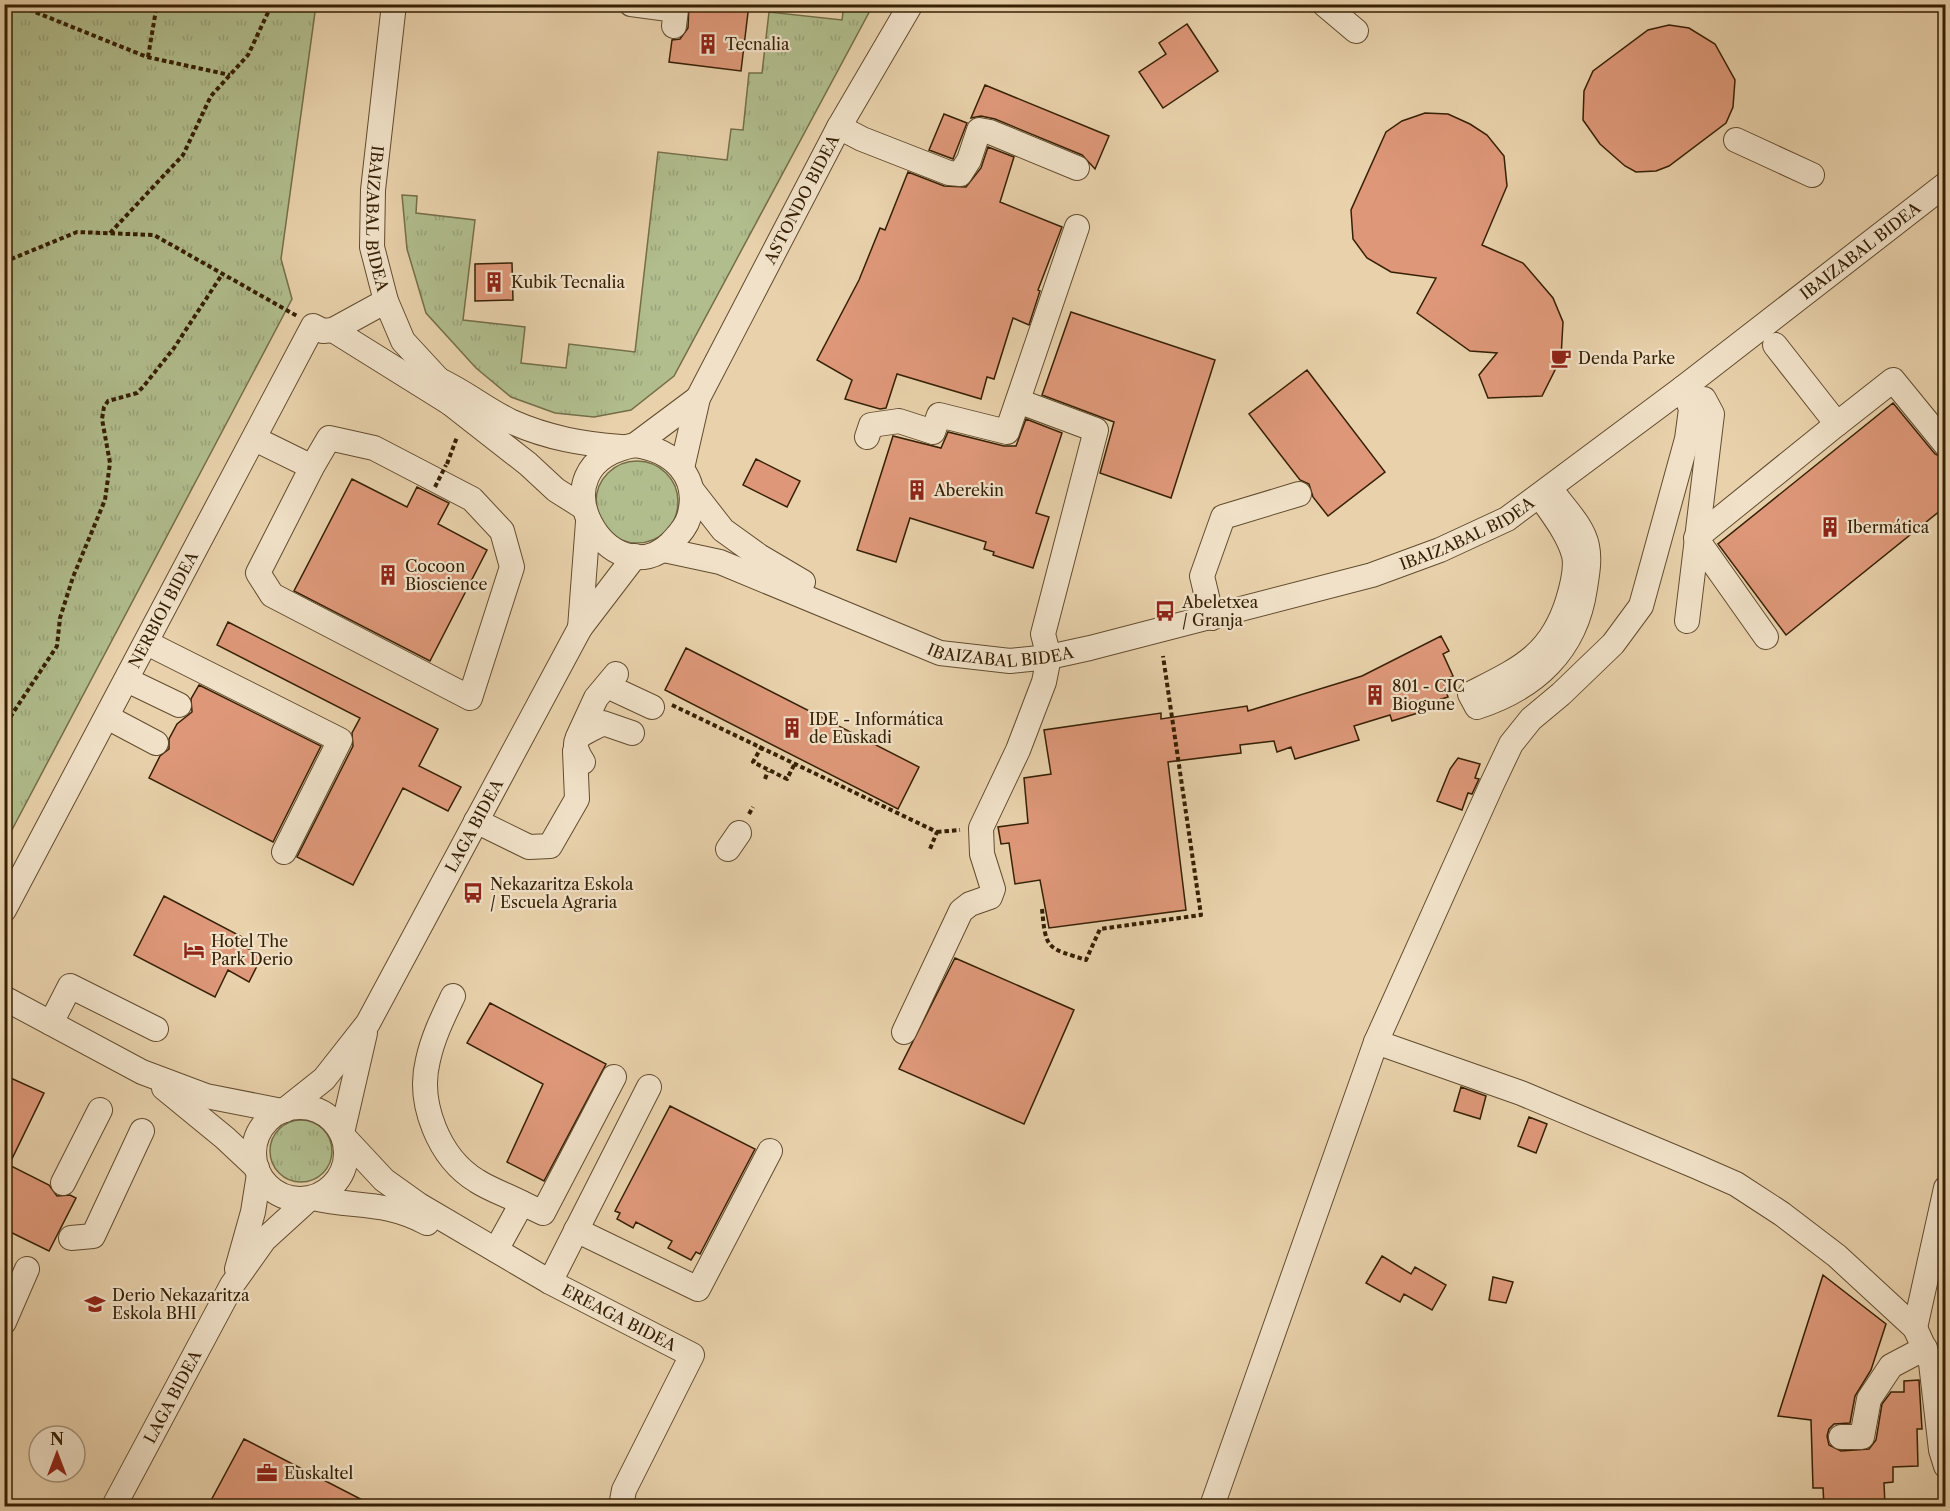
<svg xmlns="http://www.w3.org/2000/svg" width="1950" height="1511" font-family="'Libre Caslon Text',serif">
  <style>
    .grass { fill: url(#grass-tufts); stroke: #746e48; stroke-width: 1.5 }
    .building { fill: #de9879; stroke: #362004; stroke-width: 1.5 }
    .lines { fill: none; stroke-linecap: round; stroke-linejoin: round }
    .minor-casing { stroke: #624c2e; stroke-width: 26 }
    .path { stroke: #362004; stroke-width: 4; stroke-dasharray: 4.5 3; stroke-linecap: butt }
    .minor { stroke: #f0e1c8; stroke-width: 24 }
    .path-bridge { stroke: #362004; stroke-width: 4; stroke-dasharray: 4.5 3; stroke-linecap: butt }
    .labels { text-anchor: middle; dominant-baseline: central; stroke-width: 4.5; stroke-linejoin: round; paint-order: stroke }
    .poi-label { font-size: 16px; fill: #362004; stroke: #f0e1c8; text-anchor: start }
    .street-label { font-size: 16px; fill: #362004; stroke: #f0e1c8 }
  </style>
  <defs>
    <pattern id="grass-tufts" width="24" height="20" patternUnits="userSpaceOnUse" patternTransform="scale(1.5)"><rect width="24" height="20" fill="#b1bd8d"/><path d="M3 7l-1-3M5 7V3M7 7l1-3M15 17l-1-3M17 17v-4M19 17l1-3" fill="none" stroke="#99a278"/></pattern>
  </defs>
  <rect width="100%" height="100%" fill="#e8d1ab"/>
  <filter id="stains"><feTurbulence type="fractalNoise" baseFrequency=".00333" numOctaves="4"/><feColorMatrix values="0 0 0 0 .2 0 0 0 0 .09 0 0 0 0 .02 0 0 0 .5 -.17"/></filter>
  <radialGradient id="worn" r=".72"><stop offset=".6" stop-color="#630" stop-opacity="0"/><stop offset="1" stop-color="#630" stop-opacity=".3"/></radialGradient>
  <path class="grass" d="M5,4L316,5L281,259L292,299L5,843Z
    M844,5H873L674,376L631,410L594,417L555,413L511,397L476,368L426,313L407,249L402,195L417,196L416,213L475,220L463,320L525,327L521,363L566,368L569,344L635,352L658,152L727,160L731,129L743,130L749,73H762L769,12L842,20Z
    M596 502a41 41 0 1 1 82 0a41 41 0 1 1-82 0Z
    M270 1151a31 31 0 1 1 62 0a31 31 0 1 1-62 0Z"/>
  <path class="building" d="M689,4H749L741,71L669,62L672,40L680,39L688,28Z
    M1187,24L1218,71L1163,108L1139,72L1166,54L1159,43Z
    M1669,25L1689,28L1715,44L1735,80L1733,107L1726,123L1669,166L1656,171L1636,172L1625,166L1600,144L1583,120L1584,91L1593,71L1648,30Z
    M985,85L1109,136L1095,169L1082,155L995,119L981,116L971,118Z
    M1425,113L1448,114L1470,124L1487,135L1504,156L1507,186L1482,245L1523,263L1553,298L1563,322L1561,358L1542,396L1488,398L1479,375L1497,353L1470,351L1417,313L1436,278L1391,272L1367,258L1353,239L1351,210L1386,132L1402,121Z
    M944,114L967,123L953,159L929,150Z
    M988,147L1014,157L1000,202L1062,227L1038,290L1040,291L1029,325L1013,318L994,379L987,377L981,399L897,374L886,408L880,409L845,399L852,380L817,360L859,280L880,228L885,230L908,172L944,186L966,187L981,168Z
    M512,263L513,300L475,301V264Z
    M1071,312L1215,360L1171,498L1100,473L1114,422L1042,395Z
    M1307,370L1385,472L1328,516L1313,497L1309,484L1300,480L1249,414Z
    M1893,403L1935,454L1946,459V506L1786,635L1718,544Z
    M1026,419L1062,433L1036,513L1049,517L1033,568L993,555L994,552L984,549L986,542L910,518L896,562L857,550L893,436L941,448L948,432L1004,446H1016Z
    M756,459L800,481L787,507L743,485Z
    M352,479L407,507L417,487L449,503L438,524L487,550L430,661L294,591Z
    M228,622L438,729L419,766L461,787L448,811L403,788L353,885L297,857L353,746L352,733L360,718L217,645Z
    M1441,636L1449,651L1443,654L1453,676L1443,681L1448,697L1432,702L1434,708L1392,721L1390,715L1354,726L1359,740L1295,759L1291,747L1277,752L1274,741L1240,745L1241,753L1168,762L1186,910L1049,928L1040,880L1015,884L1009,843L1001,844L998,827L1028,823L1024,778L1051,774L1044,730L1161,713V719L1247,706L1248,711L1362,676Z
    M686,648L919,767L898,809L665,690Z
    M199,685L321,746L273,842L149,778L160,756L169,749V739L177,724L192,712L191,699Z
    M1458,758L1480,764L1475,778L1479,779L1472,794L1468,793L1462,810L1437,801L1450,769Z
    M164,896L246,939L243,946L262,956L249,982L228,970L215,997L134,955Z
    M955,958L1074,1010L1024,1124L899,1069Z
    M490,1003L606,1064L544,1181L507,1162L543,1084L467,1043Z
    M4,1075L44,1093L9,1165L49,1185L57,1196L70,1195L76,1198L49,1251L4,1229Z
    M1461,1087L1486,1096L1480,1119L1454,1111Z
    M670,1106L755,1149L700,1254L696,1252L691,1260L668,1248L672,1241L636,1222L633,1228L617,1219L620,1213L615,1211Z
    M1529,1117L1547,1124L1536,1153L1518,1146Z
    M1382,1256L1411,1274L1415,1267L1446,1285L1432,1310L1404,1294L1400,1302L1366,1283Z
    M1823,1275L1886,1324L1871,1370L1855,1396L1850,1423L1834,1424L1829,1429L1827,1436L1829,1445L1841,1451L1869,1449L1876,1440L1882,1404L1891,1392H1904V1381L1919,1380L1922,1429H1917L1918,1466L1893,1467V1482L1884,1483L1885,1506H1824L1823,1488H1813L1811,1420L1778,1416Z
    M1493,1277L1513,1282L1506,1303L1489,1300Z
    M244,1439L374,1506H208Z"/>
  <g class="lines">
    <g class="minor-casing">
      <g id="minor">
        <path id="s1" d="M394,4L373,190L372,247L386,301L403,341L439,380L450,403"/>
        <path d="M631,4L676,10L674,26"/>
        <path d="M1324,4L1356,31"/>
        <path d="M839,127L862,139L949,173L960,174L969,160L979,130L990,132L1077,168"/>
        <path d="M1736,140L1812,175"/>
        <path d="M333,330L450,403L528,464L556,490L583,507"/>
        <path d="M1775,345L1837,424L1893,380L1946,445"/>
        <path d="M439,380C465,392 487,410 512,422C548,438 583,444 621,447"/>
        <path d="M867,437L871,425L899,421L933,432L939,415L1007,432L1077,227"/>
        <path d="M255,439L312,467L329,438L374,448L472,499L502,531L512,567L470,698L272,595L258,573L312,467"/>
        <path d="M635,445C673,450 701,477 689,517C686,528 678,535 671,543C612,601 527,465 635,445Z"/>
        <path d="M635,445L698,398"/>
        <path id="s2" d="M682,468L698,398L839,127L911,4"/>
        <path d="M691,489L723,530L759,556L803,582"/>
        <path d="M1540,496C1552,514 1568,533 1574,555C1577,569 1572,587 1568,600C1551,656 1519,669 1470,694L1477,707C1535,688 1576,651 1585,588C1587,575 1590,560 1587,546C1583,525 1562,506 1550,488"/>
        <path id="s3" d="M664,550L720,562L940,653L1010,661L1049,657L1090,648L1372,575L1440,550L1507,519L1683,388L1946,184"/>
        <path d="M1212,618L1202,576L1223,517L1299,494"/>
        <path d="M1687,621L1712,414L1704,399"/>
        <path d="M580,628L588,522"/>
        <path d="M1766,637L1696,538L1837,424"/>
        <path d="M147,643L340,740L284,852"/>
        <path d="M127,680L179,705"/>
        <path d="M607,686L652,707"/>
        <path d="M107,717L156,743"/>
        <path d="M578,737L596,698L616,674"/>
        <path d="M583,762C566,736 582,735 603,723L632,733"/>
        <path d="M476,821L529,847L550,846L577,799L575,751"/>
        <path d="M728,849L739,833"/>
        <path id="s4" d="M4,910L313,326L323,331L333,330L386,301"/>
        <path d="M453,996C443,1017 433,1037 428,1060C417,1103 439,1158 477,1181C491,1190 507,1195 522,1203L496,1250"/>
        <path d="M4,998L142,1072L206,1096L282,1111"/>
        <path d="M51,1023L70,986L156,1029"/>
        <path d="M904,1032L961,911L970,904L990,897L993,889L982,854L981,828L1018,750L1044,682L1049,657L1043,634L1096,430L1018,401"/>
        <path d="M1376,1042L1521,1093L1695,1166L1736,1184L1782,1214L1837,1256L1915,1328L1931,1363L1941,1450L1946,1466"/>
        <path d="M164,1088L225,1138L257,1168"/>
        <circle cx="300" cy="1153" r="46"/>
        <path id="s5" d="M285,1110L324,1079L368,1023L580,628L635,556"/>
        <path d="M342,1133L365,1033"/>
        <path id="s6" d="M343,1136L384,1180L419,1205L550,1282L692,1355L624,1490L621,1506"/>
        <path d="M63,1183L100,1110"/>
        <path d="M313,1198C356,1208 383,1200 427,1223"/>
        <path d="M522,1203L543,1213L614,1077"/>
        <path d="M576,1230L698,1289L770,1151"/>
        <path d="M71,1238L93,1236L142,1131"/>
        <path d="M237,1269L253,1212L259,1174"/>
        <path d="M550,1282L649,1087"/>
        <path d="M4,1322L27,1269"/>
        <path d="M1915,1328L1946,1188"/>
        <path d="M1841,1437H1862L1869,1399L1891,1366L1925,1348"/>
        <path id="s7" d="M114,1506L232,1285L264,1240L309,1199"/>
        <path d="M1212,1506L1376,1042L1492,784L1511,744L1531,719L1561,694L1613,644L1641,606L1687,439L1691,409L1683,388"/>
      </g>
    </g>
    <path class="path" d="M15,4L147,57L230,75
      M148,57L157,4
      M110,233L183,155L211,96L248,55L272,4
      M4,262L77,232L154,235L297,316
      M447,464L457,437
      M672,705L937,832L930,849
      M4,721L9,719L57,646L60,618L73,577L105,500L110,463L102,419L104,407L108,401L137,393L143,387L174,348L223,273
      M762,746L753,762L787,779L794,765
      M765,779L768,771
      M749,814L753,807
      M937,832L960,830
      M1042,909C1046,951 1047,947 1086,960L1100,929L1201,915L1163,656"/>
    <use href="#minor" class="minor"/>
    <path class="path-bridge" d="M435,487L446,465"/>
  </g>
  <defs>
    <g id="building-bare" transform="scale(1.62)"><path d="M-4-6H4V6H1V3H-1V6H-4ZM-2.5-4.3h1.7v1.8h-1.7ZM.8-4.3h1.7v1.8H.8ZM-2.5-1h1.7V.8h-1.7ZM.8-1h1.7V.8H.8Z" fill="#8f2418" stroke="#f0e1c8" stroke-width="2.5" paint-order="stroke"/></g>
    <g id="cafe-bare" transform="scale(1.62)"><path d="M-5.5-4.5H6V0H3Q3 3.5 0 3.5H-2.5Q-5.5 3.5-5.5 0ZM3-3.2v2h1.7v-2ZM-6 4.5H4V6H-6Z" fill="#8f2418" stroke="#f0e1c8" stroke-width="2.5" paint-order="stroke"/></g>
    <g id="bus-bare" transform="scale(1.62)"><path d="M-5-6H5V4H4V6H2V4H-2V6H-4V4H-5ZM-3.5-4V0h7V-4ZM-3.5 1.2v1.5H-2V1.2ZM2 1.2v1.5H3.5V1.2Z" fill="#8f2418" stroke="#f0e1c8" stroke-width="2.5" paint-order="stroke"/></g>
    <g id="hotel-bare" transform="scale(1.62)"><path d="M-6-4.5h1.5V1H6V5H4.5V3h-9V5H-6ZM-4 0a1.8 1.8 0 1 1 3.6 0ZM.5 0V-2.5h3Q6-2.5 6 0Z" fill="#8f2418" stroke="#f0e1c8" stroke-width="2.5" paint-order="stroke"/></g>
    <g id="school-bare" transform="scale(1.62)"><path d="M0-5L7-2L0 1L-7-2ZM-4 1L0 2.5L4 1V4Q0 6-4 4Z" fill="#8f2418" stroke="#f0e1c8" stroke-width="2.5" paint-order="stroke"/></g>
    <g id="office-bare" transform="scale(1.62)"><path d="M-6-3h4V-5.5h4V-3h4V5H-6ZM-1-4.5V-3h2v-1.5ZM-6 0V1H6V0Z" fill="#8f2418" stroke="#f0e1c8" stroke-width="2.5" paint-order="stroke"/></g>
  </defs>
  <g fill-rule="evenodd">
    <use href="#building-bare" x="708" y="44"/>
    <use href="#building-bare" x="494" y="282"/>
    <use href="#cafe-bare" x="1561" y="358"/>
    <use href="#building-bare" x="917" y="490"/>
    <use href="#building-bare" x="1830" y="527"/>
    <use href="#building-bare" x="388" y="575"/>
    <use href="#bus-bare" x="1165" y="611"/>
    <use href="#building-bare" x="1375" y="695"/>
    <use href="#building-bare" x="792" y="728"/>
    <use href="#bus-bare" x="473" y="893"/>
    <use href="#hotel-bare" x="194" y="950"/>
    <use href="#school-bare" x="95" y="1304"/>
    <use href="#office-bare" x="267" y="1473"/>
  </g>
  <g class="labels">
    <g class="poi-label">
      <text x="725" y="44">Tecnalia</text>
      <text x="511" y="282">Kubik Tecnalia</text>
      <text x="1578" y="358">Denda Parke</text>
      <text x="934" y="490">Aberekin</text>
      <text x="1847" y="527">Ibermática</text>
      <text x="405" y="566">Cocoon<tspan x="405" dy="18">Bioscience</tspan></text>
      <text x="1182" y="602">Abeletxea<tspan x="1182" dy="18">/ Granja</tspan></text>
      <text x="1392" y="686">801 - CIC<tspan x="1392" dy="18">Biogune</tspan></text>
      <text x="809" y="719">IDE - Informática<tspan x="809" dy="18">de Euskadi</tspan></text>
      <text x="490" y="884">Nekazaritza Eskola<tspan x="490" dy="18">/ Escuela Agraria</tspan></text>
      <text x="211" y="941">Hotel The<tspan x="211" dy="18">Park Derio</tspan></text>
      <text x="112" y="1295">Derio Nekazaritza<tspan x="112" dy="18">Eskola BHI</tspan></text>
      <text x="284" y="1473">Euskaltel</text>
    </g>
    <g class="street-label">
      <text stroke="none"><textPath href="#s2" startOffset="296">ASTONDO BIDEA</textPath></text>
      <text stroke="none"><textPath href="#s1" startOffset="216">IBAIZABAL BIDEA</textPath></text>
      <text stroke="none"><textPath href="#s3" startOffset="1328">IBAIZABAL BIDEA</textPath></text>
      <text stroke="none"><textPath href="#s3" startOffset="842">IBAIZABAL BIDEA</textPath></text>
      <text stroke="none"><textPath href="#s4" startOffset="340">NERBIOI BIDEA</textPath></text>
      <text stroke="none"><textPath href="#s3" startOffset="356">IBAIZABAL BIDEA</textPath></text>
      <text stroke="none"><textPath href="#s5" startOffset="345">LAGA BIDEA</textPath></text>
      <text stroke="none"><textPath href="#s6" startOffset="333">EREAGA BIDEA</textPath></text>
      <text stroke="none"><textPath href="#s7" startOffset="124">LAGA BIDEA</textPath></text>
    </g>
  </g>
  <rect width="1950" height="1511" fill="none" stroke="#e8d1ab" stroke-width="24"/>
  <rect x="6" y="6" width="1938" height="1499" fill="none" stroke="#362004" stroke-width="3"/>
  <rect x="12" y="12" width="1926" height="1487" fill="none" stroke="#362004" stroke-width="1.5"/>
  <g transform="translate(57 1454)"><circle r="28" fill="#f0e1c8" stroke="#a6947a" stroke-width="1.5"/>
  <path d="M0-4.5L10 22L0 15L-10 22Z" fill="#8f2418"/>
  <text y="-9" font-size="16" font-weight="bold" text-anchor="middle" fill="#362004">N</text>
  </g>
  <rect width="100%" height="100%" filter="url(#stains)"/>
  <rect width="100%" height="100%" fill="url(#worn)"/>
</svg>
